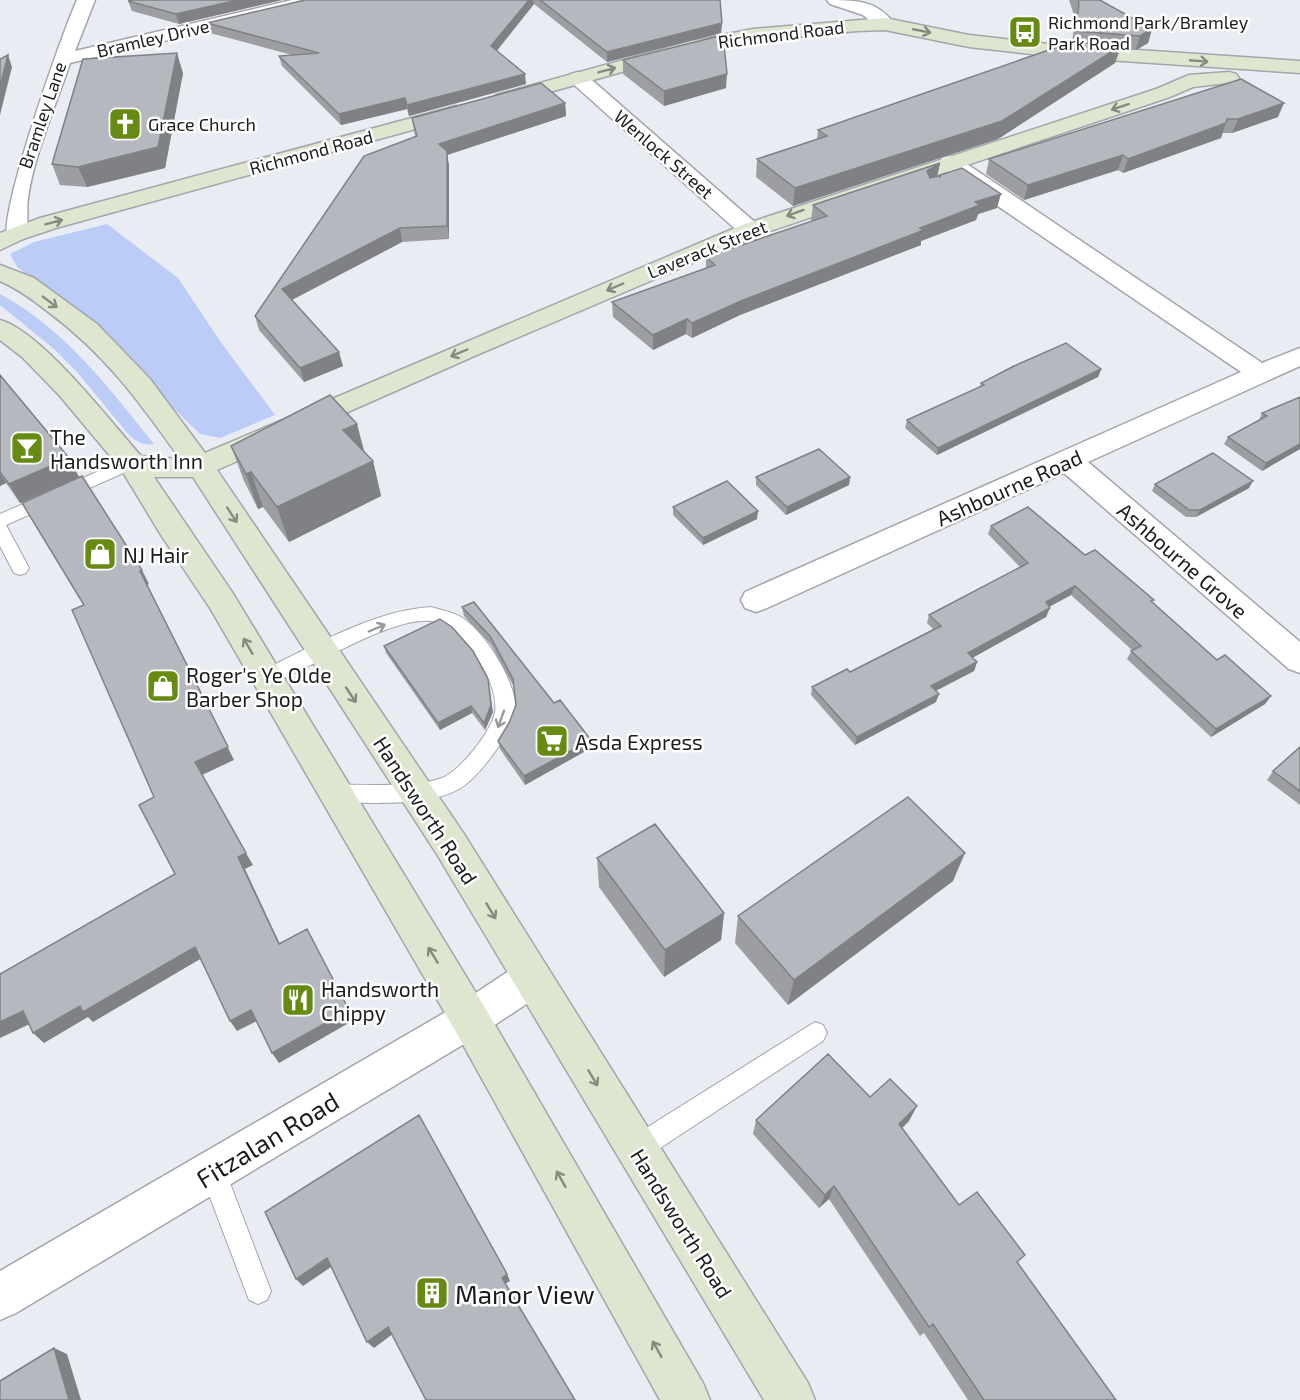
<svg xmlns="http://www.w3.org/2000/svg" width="1300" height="1400" font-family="'Exo 2',sans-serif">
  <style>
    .green { fill: #bbccf6 }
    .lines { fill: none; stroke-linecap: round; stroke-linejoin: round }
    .service-casing { stroke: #a3a5ab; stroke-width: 2 }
    .minor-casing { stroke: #a3a5ab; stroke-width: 3 }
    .secondary-casing { stroke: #a3a5ab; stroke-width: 3 }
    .service { fill: #fff; fill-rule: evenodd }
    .minor { fill: #fff; fill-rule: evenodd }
    .secondary { fill: #dee6d0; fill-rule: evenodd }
    .wall { fill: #9c9ea3 }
    .shaded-wall { fill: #7f8185 }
    .building { fill: #b5b8be; stroke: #7f8185; stroke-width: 1.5 }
    .oneway { stroke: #868b80 }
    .oneway2 { stroke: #98999a }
    .labels { text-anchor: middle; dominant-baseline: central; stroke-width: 5; stroke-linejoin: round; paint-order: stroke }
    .far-poi-label { font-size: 18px; fill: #1b1c1e; stroke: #fff; text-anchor: start }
    .far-street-label { font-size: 18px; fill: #1b1c1e; stroke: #fff }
    .poi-label { font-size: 21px; fill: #1b1c1e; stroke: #fff; text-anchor: start }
    .street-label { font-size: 21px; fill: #1b1c1e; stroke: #fff }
    .near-street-label { font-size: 26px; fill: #1b1c1e; stroke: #fff }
    .near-poi-label { font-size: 26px; fill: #1b1c1e; stroke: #fff; text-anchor: start }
  </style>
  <rect width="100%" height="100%" fill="#e9ecf3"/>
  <path class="green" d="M107,224L178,278L220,341L275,415L220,438L200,434L169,404L106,333L17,267L10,254L34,242Z
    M0,294C65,329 109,388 154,444C143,446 137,442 129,435L76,371L54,349L0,305Z"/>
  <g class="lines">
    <g class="service-casing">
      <path id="service" d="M131,457L137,459L139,463L137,467L6,525L29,568L26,573L20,575L14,573L0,546V514Z
        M431,607C441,610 452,612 461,617C484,630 520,687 515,713C512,729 500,745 491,757C482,769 471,782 459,789C427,807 372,802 337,803L330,800L327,794L330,788L337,785C366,784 415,788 442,778C460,771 492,731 495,712C500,682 462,625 431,621C390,616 308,671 266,685L259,682L256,677L259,672C310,648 374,610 431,607Z
        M815,1022L823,1025L827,1033L823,1041L645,1158L636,1162L627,1158L623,1149L627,1140Z
        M213,1158L222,1162L271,1291L267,1300L258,1304L249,1300L200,1171L204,1162Z"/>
    </g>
    <g class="minor-casing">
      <path id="minor" d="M77,0H95L75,51L292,0H325L322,4L70,63C56,105 34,155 28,198C26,210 30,229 23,239L15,241L7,239C0,209 61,36 77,0Z
        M827,0C854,0 878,0 894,24L892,28H878L863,15L830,4Z
        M578,72L585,74L758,225L762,230L758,235L750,237L742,235L571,82L568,78L571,74Z
        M950,156L958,158L1262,363L1300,348V366L1088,462L1300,642V673L1289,669L1064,473L767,608L756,612L745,608L741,600L745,592L1241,372L942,168L939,163L942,158Z
        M532,960L546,965L551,978L546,991L484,1032L16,1313L0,1320V1271L456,1006L518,965Z"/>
    </g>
    <g class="secondary-casing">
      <path id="secondary" d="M885,18L969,35L1048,44L1300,61V73L1048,56L969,47L885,30L857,31L753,41L694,52L503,105L496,103L493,99L496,95L692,41L753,29Z
        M1229,72L1236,74L1239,78L1236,82L1193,87L1170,97L758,235L479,354L217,470L464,834L808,1383L815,1400H764L438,856L193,477H154L232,592L484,1006L703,1383L710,1400H660L456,1032L210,608L161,535L121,469L59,395L22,357L0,340V320C41,331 111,422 141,456L180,459C139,401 105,354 47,311C32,299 18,289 0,281V265L34,278L97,324L150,379L205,453L742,225L1156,89L1189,75Z
        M456,106L463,108L466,112L463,116L56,228L23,239L0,250V233L40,218Z"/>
    </g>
    <use href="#service" class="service"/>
    <use href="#minor" class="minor"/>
    <use href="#secondary" class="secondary"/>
  </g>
  <path class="wall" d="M133,0H282L179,24L132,11L128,1Z
    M305,0H720L722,23L721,33L607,62L534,4L497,51L526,84L409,116L407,109L341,125L282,66L279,56L292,55L210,33L207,23Z
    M1069,0H1078L1152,29L1148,43L1136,50L1120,49L1115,63L998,139L793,206L756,177L757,159L817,140L818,130L1072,42L1075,18Z
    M623,60L726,88L664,106L623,74Z
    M183,73L165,168L87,187L60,185L52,164Z
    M1241,79L1278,117L1232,133H1222L1221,138L1123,173L1118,170L1024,200L986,174L989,159Z
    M565,103L566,116L447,155L449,165V239L402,242L292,300L343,366L304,382L259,330L255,316L415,136L412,118Z
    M940,163L937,176L939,177L940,175L997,208L978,214L976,220L921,241V245L740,315L692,338L686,334L653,350L613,317L612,302L706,268V257L813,221L811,220L813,205Z
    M1101,369L1098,377L937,455L905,428L907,420L980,387L981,383Z
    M0,375L79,477L20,503L6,483L0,486Z
    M1300,397V449L1262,471L1224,444L1228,437L1259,420L1262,413Z
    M231,446L364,452L373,461L381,496L289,542L263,507L258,509L244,481Z
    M756,477H850L849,485L786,515L756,485Z
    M1155,484L1249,488L1196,517H1186L1152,491Z
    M673,507L757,519L703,545L673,515Z
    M991,526L1085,555L1152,603L1217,660L1271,696L1265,704L1211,737L1127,659L1132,650L1071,595L1049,607L1046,617L972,658L977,662L974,671L936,691V702L855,745L811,695L812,687L850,672L933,629L927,623L929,615L1020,567L988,534Z
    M462,607L554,703L591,740V748L525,785L500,749L498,741L509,723L516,705L514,687L491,645L464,616Z
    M384,646L493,712L485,730L472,713L440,730L386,653Z
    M1300,747V805L1267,780L1273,771Z
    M597,858L724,913L721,940L664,977L599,887Z
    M953,881L788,1005L735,943L738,916Z
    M870,1097L909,1121L902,1128L959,1205L1017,1262L1116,1400H968L924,1333L920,1336L829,1199L819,1208L753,1134L756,1120Z"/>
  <path class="shaded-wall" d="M238,0H282L179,24L176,14Z
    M529,0H533L534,4L492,56L491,46Z
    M722,23L721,33L607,62V52Z
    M1152,29L1148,43L1136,50L1140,36Z
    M1121,46L1115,63L998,139L793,206L795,188Z
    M177,53L183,73L165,168L87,187L78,167Z
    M8,55L12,67L0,115V86Z
    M525,74L526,84L409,116L407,105Z
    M727,74L726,88L664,106V91Z
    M405,98L407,109L341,125L339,114Z
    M565,103L566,116L447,155L449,165V239L439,144Z
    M1284,103L1278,117L1232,133L1238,119Z
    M1226,123L1221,138L1123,173L1128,159Z
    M1123,155L1118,170L1024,200L1028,185Z
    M940,163L937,177L924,186L927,171Z
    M1001,194L997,208L978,214L976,220L921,241V245L740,315L692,338V323L741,301L920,228L975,202Z
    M400,228L402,242L286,303L282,289Z
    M687,319L686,334L653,350V335Z
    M339,352L343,366L304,382L300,368Z
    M1101,369L1098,377L937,455L938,448Z
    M357,424L366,458L343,430Z
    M1300,444V449L1262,471L1266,463Z
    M69,458L79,477L20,503L9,484Z
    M373,461L381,496L289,542L277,507Z
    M251,472L263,507L258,509L246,474Z
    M0,474L6,483L0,486Z
    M850,477L849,485L786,515L787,507Z
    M1253,481L1249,488L1196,517L1200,510Z
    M758,511L757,519L703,545V538Z
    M142,570L149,584L147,585L234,760L202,775L195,762L140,571Z
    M1075,586L1071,595L1043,610L1046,602Z
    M1050,608L1046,617L965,662L968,653Z
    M977,662L974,671L929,694L931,686Z
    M489,686L493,712L485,730L484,723Z
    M939,694L936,702L855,745L857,737Z
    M1271,696L1265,704L1211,737L1216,729Z
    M471,706L472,713L440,730L438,723Z
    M591,740V748L525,785L524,776Z
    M246,853L253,865L245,869L285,955L279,944L238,857Z
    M965,853L953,881L788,1005L794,980Z
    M724,913L721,940L664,977L665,950Z
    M195,947L202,958L93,1022L88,1017L44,1043L33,1033L80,1006Z
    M251,1010L259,1020L237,1031L230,1021Z
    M349,1010L354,1020L279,1063L272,1053Z
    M23,1011L34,1022L0,1038V1022Z
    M917,1106L909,1121L892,1138L899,1124Z
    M834,1186L829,1199L819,1208L825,1195Z
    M327,1258L334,1265L303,1286L296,1279Z
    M507,1274L510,1281L505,1284L502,1278Z
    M388,1327L394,1333L374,1348L367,1342Z
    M54,1348L67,1354L81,1400H69Z"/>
  <path class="building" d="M133,0H238L176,14L128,1Z
    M305,0H529L491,46L525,74L407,105L405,98L339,114L279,56L319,53L207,23Z
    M540,0H720L722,23L607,52Z
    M1078,0H1100L1152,29L1140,36L1075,31L1079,4Z
    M723,35L727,74L664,91L623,60Z
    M1072,42L1121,46L1002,121L795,188L757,159L827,136L818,130Z
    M177,53L158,147L78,167L52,164L83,59Z
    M8,55L0,86V59Z
    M1241,79L1284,103L1238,119H1227L1226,123L1128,159L1123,155L1028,185L989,159Z
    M541,83L565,103L439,144L447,151V226L400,228L282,289L339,352L300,368L255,316L364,156L417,136L412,118Z
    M940,163L927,171L930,178L938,176L940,177V175L962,168L1001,194L975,202L980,205L920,228L924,230L741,301L692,323L687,319L653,335L612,302L715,265L706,257L827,216L813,205Z
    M1066,343L1101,369L938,448L907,420L984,385L981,383L1014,366Z
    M0,375L69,458L9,484L0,472Z
    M330,395L357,424L343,430L373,461L277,507L251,472L246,474L231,446Z
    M1300,397V444L1266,463L1228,437L1267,416L1262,413Z
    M819,449L850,477L787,507L756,477Z
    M1213,453L1253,481L1200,510H1189L1155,484Z
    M82,476L142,570L140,571L228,747L195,762L246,853L238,857L279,944L307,929L349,1010L272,1053L251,1010L230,1021L195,947L83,1012L80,1006L33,1033L23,1011L0,1022V974L175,874L139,805L154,797L72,610L84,605L22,503Z
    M727,481L758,511L703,538L673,507Z
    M1028,507L1085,555L1095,550L1154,600L1151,601L1217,660L1225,655L1271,696L1216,729L1131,651L1141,646L1075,586L1046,602L1050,608L968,653L977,662L931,686L939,694L857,737L812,687L847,669L850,672L941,626L929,615L1028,563L991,526Z
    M474,602L554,703L560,700L591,740L524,776L498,741L509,723L516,705L513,679L490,636L462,607Z
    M440,619L452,627L473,651L488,679L491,705L484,723L471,706L438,723L384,646Z
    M1300,747V791L1273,771Z
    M908,797L965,853L794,980L738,916Z
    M655,824L724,913L665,950L597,858Z
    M828,1054L870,1097L890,1079L917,1106L899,1124L959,1205L977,1192L1025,1255L1017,1262L1116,1400H984L933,1324L929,1327L834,1186L825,1195L756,1120Z
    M419,1115L507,1274L502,1278L575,1400H426L388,1327L367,1342L327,1258L296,1279L265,1212Z
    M54,1348L69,1400H0V1381Z"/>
  <defs><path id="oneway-shaft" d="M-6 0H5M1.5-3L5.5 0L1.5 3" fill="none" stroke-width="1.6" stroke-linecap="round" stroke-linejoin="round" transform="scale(1.5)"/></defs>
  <g class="oneway">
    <use href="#oneway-shaft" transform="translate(922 31) rotate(11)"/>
    <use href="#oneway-shaft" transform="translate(1199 61) rotate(5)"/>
    <use href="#oneway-shaft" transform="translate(607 70) rotate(-15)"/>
    <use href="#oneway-shaft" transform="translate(1120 107) rotate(162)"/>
    <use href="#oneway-shaft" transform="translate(795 213) rotate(160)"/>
    <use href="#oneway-shaft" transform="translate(54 222) rotate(-15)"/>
    <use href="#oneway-shaft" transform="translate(615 287) rotate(157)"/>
    <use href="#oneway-shaft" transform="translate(50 302) rotate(37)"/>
    <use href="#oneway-shaft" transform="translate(459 353) rotate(157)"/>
    <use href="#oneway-shaft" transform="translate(232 515) rotate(57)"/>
    <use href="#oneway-shaft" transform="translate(248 646) rotate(-120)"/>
    <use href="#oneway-shaft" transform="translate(351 695) rotate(56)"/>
    <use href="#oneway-shaft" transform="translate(491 911) rotate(59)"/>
    <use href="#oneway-shaft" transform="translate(433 955) rotate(-121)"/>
    <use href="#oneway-shaft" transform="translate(593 1078) rotate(59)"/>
    <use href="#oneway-shaft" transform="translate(561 1179) rotate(-119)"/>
    <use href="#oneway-shaft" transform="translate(657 1349) rotate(-119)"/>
  </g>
  <g class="oneway2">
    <use href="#oneway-shaft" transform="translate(377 628) rotate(-23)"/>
    <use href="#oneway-shaft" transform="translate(501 719) rotate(110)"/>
  </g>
  <defs>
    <g id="bus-square" transform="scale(1.725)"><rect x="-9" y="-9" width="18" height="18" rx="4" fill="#678b12" stroke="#fff"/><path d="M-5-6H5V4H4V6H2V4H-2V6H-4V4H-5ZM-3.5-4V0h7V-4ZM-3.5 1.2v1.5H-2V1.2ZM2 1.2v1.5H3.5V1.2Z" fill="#fff"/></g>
    <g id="church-square" transform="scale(1.725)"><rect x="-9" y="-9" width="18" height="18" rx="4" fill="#678b12" stroke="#fff"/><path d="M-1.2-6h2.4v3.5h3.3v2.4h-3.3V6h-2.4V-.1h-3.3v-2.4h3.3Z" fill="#fff"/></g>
    <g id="bar-square" transform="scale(1.725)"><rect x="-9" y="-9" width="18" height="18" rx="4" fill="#678b12" stroke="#fff"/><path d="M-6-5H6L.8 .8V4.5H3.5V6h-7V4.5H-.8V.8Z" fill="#fff"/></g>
    <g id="shop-square" transform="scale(1.725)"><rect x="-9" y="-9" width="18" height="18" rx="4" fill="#678b12" stroke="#fff"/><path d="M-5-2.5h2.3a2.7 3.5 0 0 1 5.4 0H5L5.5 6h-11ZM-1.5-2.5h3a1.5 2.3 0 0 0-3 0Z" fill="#fff"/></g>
    <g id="supermarket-square" transform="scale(1.725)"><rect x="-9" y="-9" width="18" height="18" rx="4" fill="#678b12" stroke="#fff"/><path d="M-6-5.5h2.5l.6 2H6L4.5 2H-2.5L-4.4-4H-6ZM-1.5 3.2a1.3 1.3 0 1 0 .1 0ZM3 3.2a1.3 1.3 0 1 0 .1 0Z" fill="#fff"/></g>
    <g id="restaurant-square" transform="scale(1.725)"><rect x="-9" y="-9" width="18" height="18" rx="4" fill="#678b12" stroke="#fff"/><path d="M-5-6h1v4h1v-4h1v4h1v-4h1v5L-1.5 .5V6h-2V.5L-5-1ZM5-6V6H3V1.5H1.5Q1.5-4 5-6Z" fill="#fff"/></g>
    <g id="building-square" transform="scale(1.725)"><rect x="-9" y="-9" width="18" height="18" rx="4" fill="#678b12" stroke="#fff"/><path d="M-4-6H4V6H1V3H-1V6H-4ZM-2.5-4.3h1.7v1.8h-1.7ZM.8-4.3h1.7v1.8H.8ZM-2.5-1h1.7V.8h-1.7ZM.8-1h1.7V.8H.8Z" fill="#fff"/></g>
  </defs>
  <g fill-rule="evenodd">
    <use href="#bus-square" x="1025" y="32"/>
    <use href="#church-square" x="125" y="124"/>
    <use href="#bar-square" x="27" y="448"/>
    <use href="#shop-square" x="100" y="554"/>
    <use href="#shop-square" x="163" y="686"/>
    <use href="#supermarket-square" x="552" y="741"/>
    <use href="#restaurant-square" x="298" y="1000"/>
    <use href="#building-square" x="432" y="1293"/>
  </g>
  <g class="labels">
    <g class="far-poi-label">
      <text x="1048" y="22">Richmond Park/Bramley<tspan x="1048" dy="21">Park Road</tspan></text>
      <text x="148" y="124">Grace Church</text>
    </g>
    <g class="far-street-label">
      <text transform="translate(781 34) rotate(-7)">Richmond Road</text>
      <text transform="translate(153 38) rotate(-13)">Bramley Drive</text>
      <text transform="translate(42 115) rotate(-71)">Bramley Lane</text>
      <text transform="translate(311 152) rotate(-15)">Richmond Road</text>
      <text transform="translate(664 154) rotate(41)">Wenlock Street</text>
      <text transform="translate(707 249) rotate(-22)">Laverack Street</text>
    </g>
    <g class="poi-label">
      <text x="50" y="436">The<tspan x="50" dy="24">Handsworth Inn</tspan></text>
      <text x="123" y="554">NJ Hair</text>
      <text x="186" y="674">Roger's Ye Olde<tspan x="186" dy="24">Barber Shop</tspan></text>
      <text x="575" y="741">Asda Express</text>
      <text x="321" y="988">Handsworth<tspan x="321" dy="24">Chippy</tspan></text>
    </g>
    <g class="street-label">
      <text transform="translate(1009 487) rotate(-24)">Ashbourne Road</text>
      <text transform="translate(1183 560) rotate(41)">Ashbourne Grove</text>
      <text transform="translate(426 810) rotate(57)">Handsworth Road</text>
      <text transform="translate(682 1223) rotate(58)">Handsworth Road</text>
    </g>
    <g class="near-street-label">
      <text transform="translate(267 1139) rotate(-31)">Fitzalan Road</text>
    </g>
    <g class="near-poi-label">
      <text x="455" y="1293">Manor View</text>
    </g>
  </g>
</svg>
